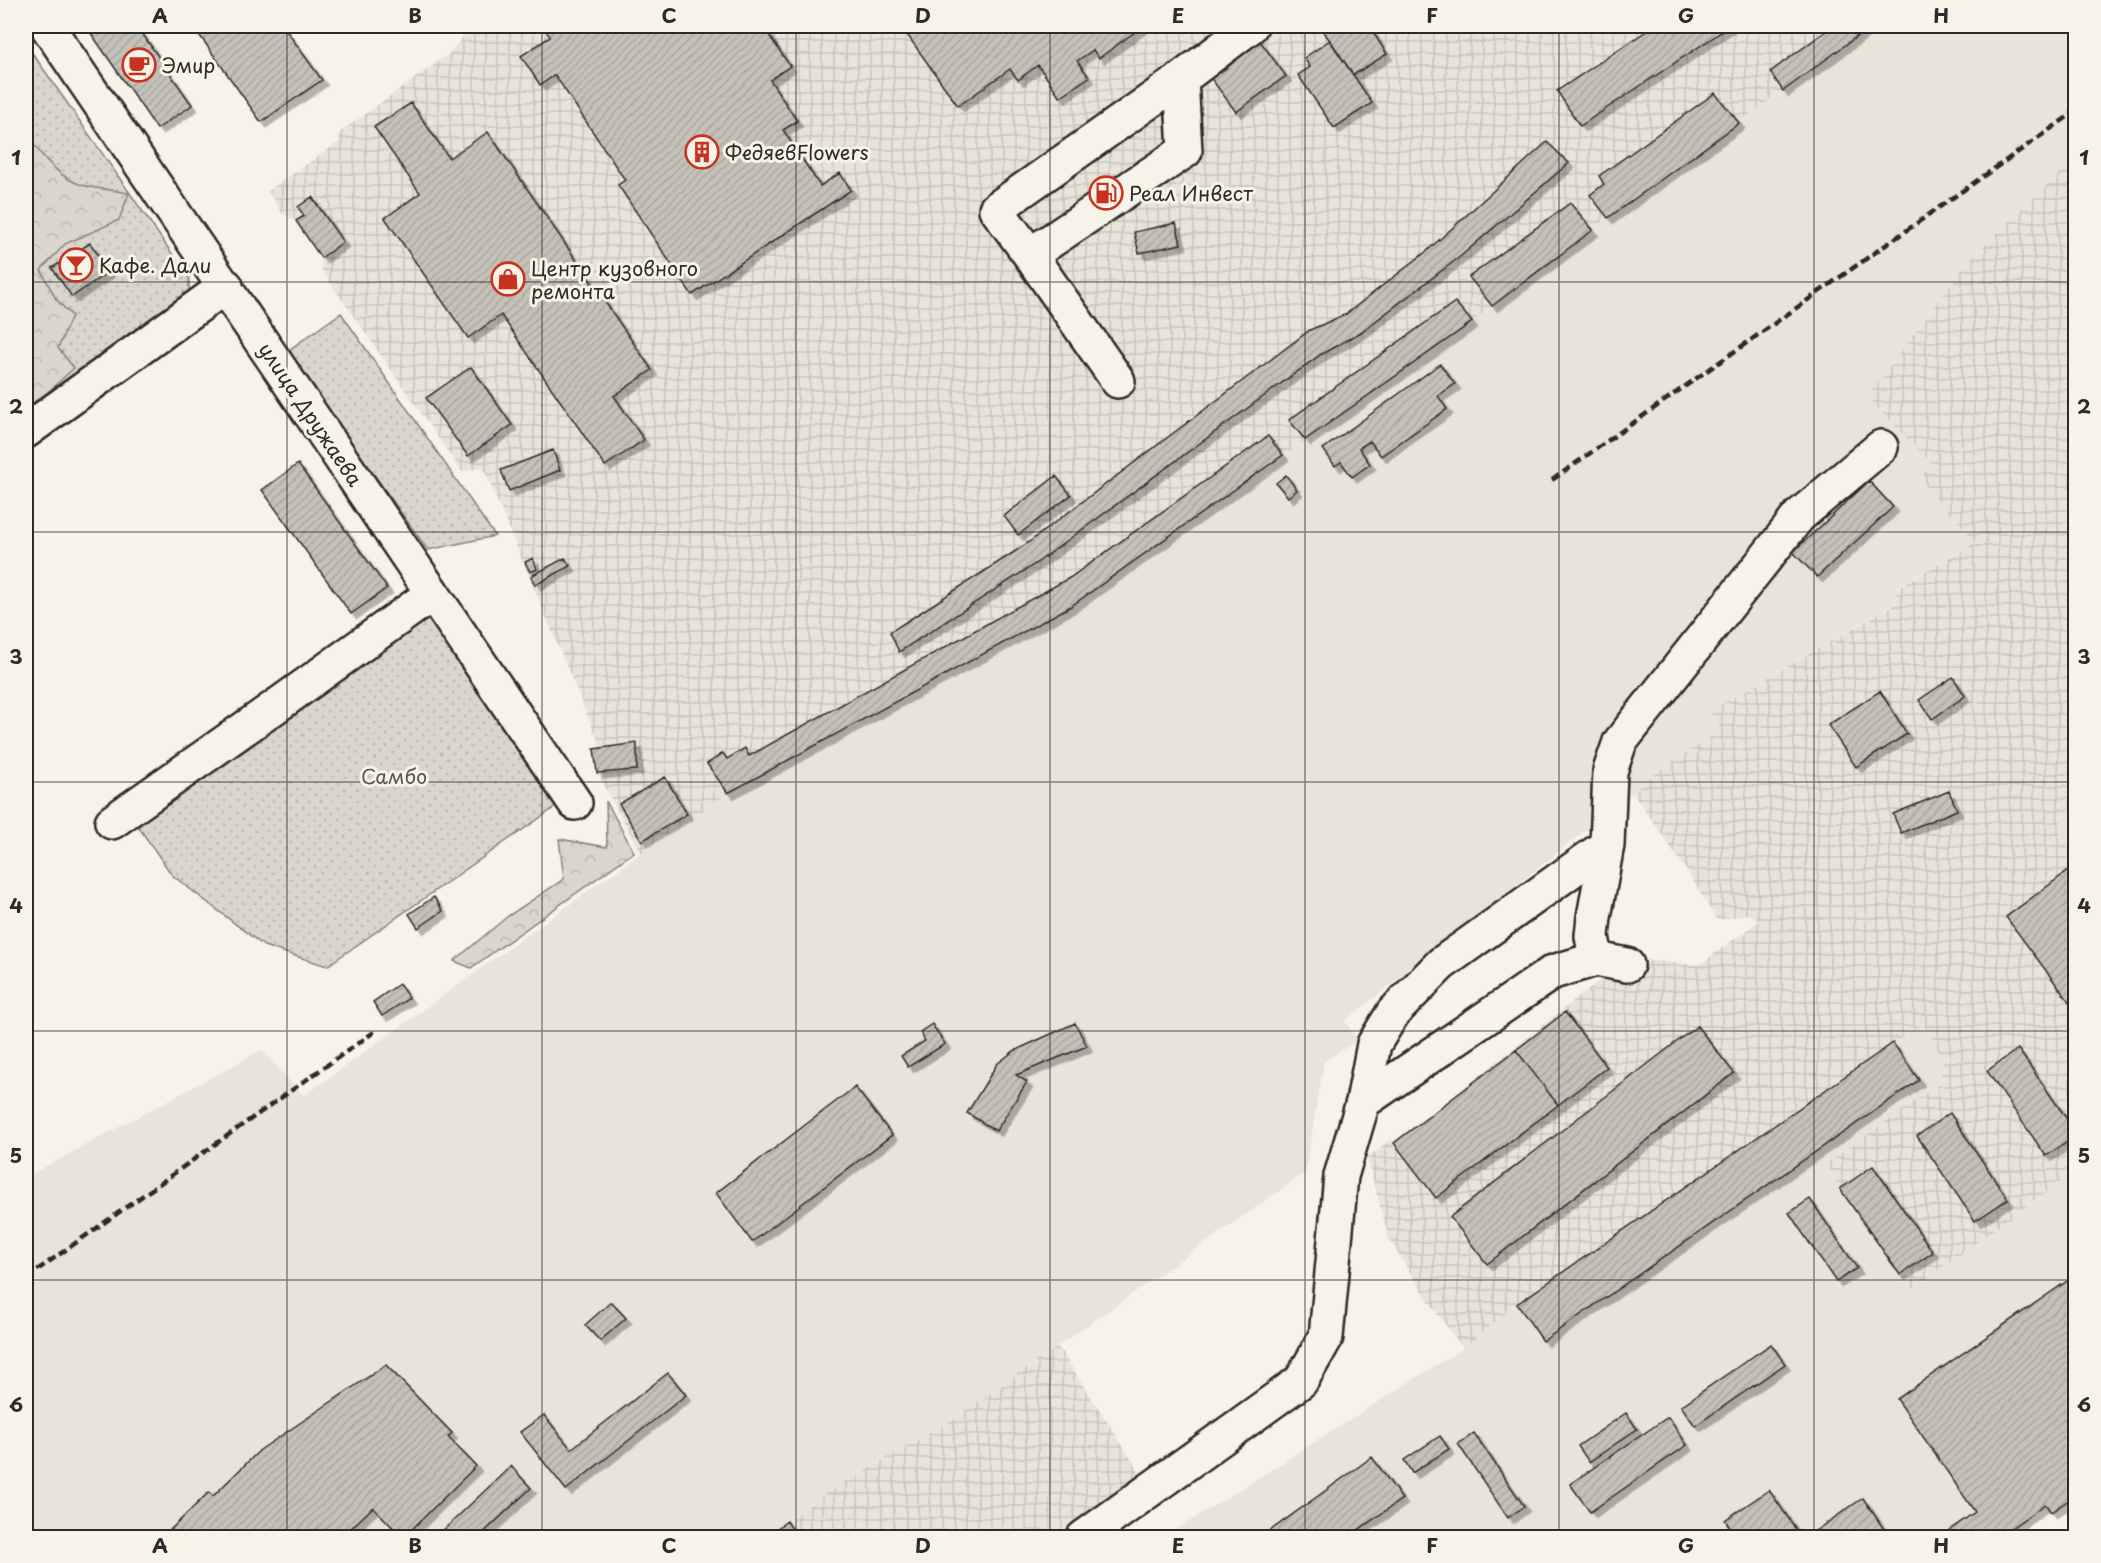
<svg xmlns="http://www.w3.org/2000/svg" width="2101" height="1563" font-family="'Playpen Sans',sans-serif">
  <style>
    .built { fill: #e8e4da }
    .industrial { fill: url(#industrial-grid) }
    .green { fill: url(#green-dots); stroke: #82807c; stroke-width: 1.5 }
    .forest { fill: url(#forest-crowns); stroke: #82807c; stroke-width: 1.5 }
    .building { fill: url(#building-hatch); stroke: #2b2b2b; stroke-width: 1.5; filter: url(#shadow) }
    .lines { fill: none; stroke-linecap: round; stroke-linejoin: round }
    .minor-casing { stroke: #2b2b2b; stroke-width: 38 }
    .minor { stroke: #f7f3e8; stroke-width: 33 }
    .rail { stroke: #2b2b2b; stroke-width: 4.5; stroke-dasharray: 9 4.5; stroke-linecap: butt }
    .grid { fill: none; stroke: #2b2b2b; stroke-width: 1.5; stroke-opacity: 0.55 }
    .labels { text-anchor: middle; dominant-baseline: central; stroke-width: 6; stroke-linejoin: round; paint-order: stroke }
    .poi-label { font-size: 20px; fill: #2b2b2b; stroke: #f7f3e8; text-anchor: start }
    .street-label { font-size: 20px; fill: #2b2b2b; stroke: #f7f3e8 }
    .park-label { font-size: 20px; fill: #575653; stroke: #f7f3e8 }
    .neatline { fill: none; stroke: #2b2b2b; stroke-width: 2 }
    .grid-label { font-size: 20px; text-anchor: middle; font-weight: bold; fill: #2b2b2b }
  </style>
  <defs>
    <pattern id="industrial-grid" width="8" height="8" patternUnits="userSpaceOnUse" patternTransform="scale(1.5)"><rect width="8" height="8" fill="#e8e4da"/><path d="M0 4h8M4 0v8" fill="none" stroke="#c7c4bb"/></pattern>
    <pattern id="green-dots" width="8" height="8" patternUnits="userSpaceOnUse" patternTransform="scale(1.5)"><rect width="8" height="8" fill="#dad6cc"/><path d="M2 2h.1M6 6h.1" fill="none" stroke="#bbb8af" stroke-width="1.8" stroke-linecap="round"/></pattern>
    <pattern id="forest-crowns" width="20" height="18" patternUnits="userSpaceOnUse" patternTransform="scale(1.5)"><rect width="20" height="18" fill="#dad6cc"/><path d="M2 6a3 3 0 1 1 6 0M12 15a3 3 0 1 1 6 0" fill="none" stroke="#bbb8af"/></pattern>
    <pattern id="building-hatch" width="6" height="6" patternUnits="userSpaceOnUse" patternTransform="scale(1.5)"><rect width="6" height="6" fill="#c4c1b9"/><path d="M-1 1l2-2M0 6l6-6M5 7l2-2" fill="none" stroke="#a9a69f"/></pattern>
    <filter id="shadow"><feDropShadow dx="5.5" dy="5.5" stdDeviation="0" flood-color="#0004"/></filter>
  </defs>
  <rect width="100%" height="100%" fill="#f7f3e8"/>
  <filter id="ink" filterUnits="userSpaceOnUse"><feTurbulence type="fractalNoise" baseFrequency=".0167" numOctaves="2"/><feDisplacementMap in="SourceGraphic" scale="12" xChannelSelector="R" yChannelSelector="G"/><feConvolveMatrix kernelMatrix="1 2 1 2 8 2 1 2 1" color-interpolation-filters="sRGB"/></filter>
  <g filter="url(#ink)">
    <path class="built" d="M1871,26H2075V158L1967,262L1867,397L1933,464L1920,479L1951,516L1958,521L1975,543L1896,587L1897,602L1710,711L1721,730L1645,780L1633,793L1345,1021L1357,1040L1324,1062L1305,1173L952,1420L834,1488L764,1537L26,1538V1177L262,1050L304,1096L641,853L728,793L1071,606L1472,322L1608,218Z
      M2075,808V855L2060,835L2063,812Z
      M1923,1024L1943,1058L1939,1084L1826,1165L1840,1189L1900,1275L1912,1288L2075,1171V1495L2051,1512L2045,1504L1997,1537L1163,1538L1463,1348L1517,1304L1893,1043Z"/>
    <path class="industrial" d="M472,26H1871L1608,218L1472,322L1071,606L728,793L641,853L597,773L594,749L601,748L483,467L462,472L322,271L321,258L296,221L282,213L268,191L339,142L340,132L449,54Z
      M2075,158L2076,808L2063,812L2060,835L2076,855L2075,1171L1912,1289L1900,1275L1840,1189L1826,1164L1939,1084L1943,1058L1923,1024L1893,1043L1517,1304L1463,1348L1431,1305L1389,1240L1367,1158L1391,1139L1395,1143L1610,972L1643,960L1699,965L1759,921L1749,914L1717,920L1687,871L1633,793L1645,780L1721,730L1710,711L1897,603L1896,588L1975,543L1958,521L1951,516L1920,479L1932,464L1867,397L1967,262Z
      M1058,1346L1143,1477L1051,1537H798L787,1521L834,1488L952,1420Z"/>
    <path class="green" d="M26,44L189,278V296L26,418Z
      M341,313L495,536L428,550L286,352Z
      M428,605L561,803L327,966L264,946L172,875L135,822Z"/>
    <path class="forest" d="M26,133C39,153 58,178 82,185C97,189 114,190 129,193L119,220L65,244L41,270L56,299L72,316L58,348L74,368L49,391L26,408Z
      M606,801L634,852L471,968L454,961L508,916L564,879L559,839L607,847Z"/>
    <path class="building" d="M86,26H137L192,105L157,129Z
      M193,26H283L322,80L261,122Z
      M552,26H763L790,66L770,80L797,121L783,130L820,186L840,173L851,190L692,295L618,185L625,180L555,75L540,85L521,56L550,37L546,30Z
      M901,26H1143L1099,58L1093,50L1077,61L1089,77L1060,97L1038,65L1018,80L1010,69L958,106Z
      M1320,26H1369L1387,54L1353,75Z
      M1654,26H1730L1580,126L1557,91Z
      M1833,26H1871L1783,91L1770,72Z
      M1254,33L1286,76L1236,112L1204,69Z
      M1330,40L1372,103L1334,128L1298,75L1310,67L1304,58Z
      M1715,93L1739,123L1608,218L1590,195L1604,184L1599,176Z
      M411,103L449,158L488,132L652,370L614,396L644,440L605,466L501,315L468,338L385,218L420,193L374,127Z
      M1547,142L1569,163L1461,256L1361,332L1320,355L1038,562L899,652L890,632L1025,545L1310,330L1346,314L1427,251Z
      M312,197L343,242L321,258L296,221L304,216L298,207Z
      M1570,203L1593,230L1492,306L1469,277Z
      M1176,223L1181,244L1139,253L1134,232Z
      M90,243L109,271L72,297L52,268Z
      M1455,302L1472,322L1305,440L1289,420Z
      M1440,364L1455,384L1438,396L1447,409L1381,456L1370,441L1359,448L1370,464L1352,477L1341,462L1335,466L1323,449Z
      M471,367L512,425L468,456L426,398Z
      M1268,436L1283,455L1071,606L728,793L707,764L723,753L727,759L745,748L749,756L1071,577Z
      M553,450L560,470L509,491L501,470Z
      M298,464L387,588L351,614L262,490Z
      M1286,475L1297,490L1288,497L1276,483Z
      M1056,476L1071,495L1018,535L1004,516Z
      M1869,481L1893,507L1817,577L1793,552Z
      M533,558L537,569L530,572L525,562Z
      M565,558L570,566L535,585L531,576Z
      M1953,677L1965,696L1932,719L1919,700Z
      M1880,691L1907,734L1856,767L1828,725Z
      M637,743V770L597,773L594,749Z
      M665,777L687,814L642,841L619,804Z
      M1949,791L1957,810L1901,833L1893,814Z
      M2076,865V1011L2006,917Z
      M434,897L443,911L418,928L409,914Z
      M399,984L409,998L382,1016L373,1002Z
      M1565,1012L1607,1067L1558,1105L1516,1050Z
      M1075,1023L1087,1046L1016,1075L1027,1082L996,1131L967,1113L997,1064L1014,1051Z
      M932,1024L945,1044L908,1067L901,1056L925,1041L920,1032Z
      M1697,1026L1734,1073L1487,1264L1450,1217Z
      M1893,1043L1919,1080L1543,1341L1517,1304Z
      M2018,1049L2076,1132V1136L2046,1156L1987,1071Z
      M1516,1050L1558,1105L1436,1198L1394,1143Z
      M855,1087L892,1135L752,1242L716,1193Z
      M1950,1113L2008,1199L1975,1221L1917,1136Z
      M1873,1166L1933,1252L1900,1275L1840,1189Z
      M1810,1199L1857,1268L1836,1282L1789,1213Z
      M2076,1275V1495L2051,1512L2045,1504L1997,1538H1938L1975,1512L1897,1399Z
      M611,1302L626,1318L600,1341L585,1325Z
      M1771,1344L1785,1364L1695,1426L1681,1406Z
      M386,1365L452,1433L448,1437L476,1466L403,1538L373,1507L341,1538H151L158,1531L163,1537L209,1492L213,1496L260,1450Z
      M668,1373L686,1395L566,1490L520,1432L544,1415L571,1449Z
      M1626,1413L1637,1429L1589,1462L1578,1446Z
      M1668,1417L1687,1445L1590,1512L1570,1484Z
      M1474,1433L1524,1506L1508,1518L1458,1444Z
      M1440,1436L1449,1449L1412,1473L1404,1460Z
      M1372,1457L1402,1499L1354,1533L1358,1538H1260Z
      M511,1466L531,1488L478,1538H435Z
      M1769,1490L1802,1538H1737L1725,1520Z
      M1863,1498L1890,1538H1805Z
      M787,1521L798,1538H764Z"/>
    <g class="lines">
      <g class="minor-casing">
        <path id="minor" d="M47,26L575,803
          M1181,79L1185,151L1030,255L996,209L1181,79L1251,26
          M1030,255L1118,381
          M26,431L226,286
          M112,822L282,702L432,594
          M1596,959L1592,936L1594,917L1607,845L1610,771L1620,742L1799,516L1881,447
          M1363,1102L1374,1044L1393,1013L1441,964L1607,845
          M1083,1538L1301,1381L1326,1337L1341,1176L1363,1102L1553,972L1596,959L1627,965"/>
      </g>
      <use href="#minor" class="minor"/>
      <path class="rail" d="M1552,480L2076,111
        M26,1278L374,1032"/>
    </g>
  </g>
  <path class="grid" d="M287,26V1538M542,26V1538M796,26V1538M1050,26V1538M1305,26V1538M1559,26V1538M1814,26V1538M26,282H2076M26,532H2076M26,782H2076M26,1031H2076M26,1280H2076"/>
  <defs>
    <g id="cafe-ring" transform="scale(1.725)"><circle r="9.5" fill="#f7f3e8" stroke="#c8321e" stroke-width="1.5"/><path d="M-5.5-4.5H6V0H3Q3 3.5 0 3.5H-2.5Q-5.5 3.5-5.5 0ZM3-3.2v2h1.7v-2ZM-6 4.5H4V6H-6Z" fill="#c8321e"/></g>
    <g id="building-ring" transform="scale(1.725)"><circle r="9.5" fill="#f7f3e8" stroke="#c8321e" stroke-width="1.5"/><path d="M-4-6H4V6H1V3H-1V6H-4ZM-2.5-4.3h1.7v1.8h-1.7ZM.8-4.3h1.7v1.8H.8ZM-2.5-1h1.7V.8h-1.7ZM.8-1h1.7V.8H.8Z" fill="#c8321e"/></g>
    <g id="fuel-ring" transform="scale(1.725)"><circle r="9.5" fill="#f7f3e8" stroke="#c8321e" stroke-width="1.5"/><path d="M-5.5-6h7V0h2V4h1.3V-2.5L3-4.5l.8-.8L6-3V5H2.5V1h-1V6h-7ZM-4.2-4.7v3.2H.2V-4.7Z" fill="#c8321e"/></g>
    <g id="bar-ring" transform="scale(1.725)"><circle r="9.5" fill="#f7f3e8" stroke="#c8321e" stroke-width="1.5"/><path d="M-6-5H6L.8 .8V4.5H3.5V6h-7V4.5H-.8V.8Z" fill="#c8321e"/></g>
    <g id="shop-ring" transform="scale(1.725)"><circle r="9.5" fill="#f7f3e8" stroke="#c8321e" stroke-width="1.5"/><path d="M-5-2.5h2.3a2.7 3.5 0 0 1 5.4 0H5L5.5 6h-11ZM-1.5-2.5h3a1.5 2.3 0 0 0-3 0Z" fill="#c8321e"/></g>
  </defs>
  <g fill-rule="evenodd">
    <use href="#cafe-ring" x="139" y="65"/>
    <use href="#building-ring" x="702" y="152"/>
    <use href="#fuel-ring" x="1106" y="193"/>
    <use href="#bar-ring" x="76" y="265"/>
    <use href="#shop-ring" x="508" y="279"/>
  </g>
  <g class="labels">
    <g class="poi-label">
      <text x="162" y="65">Эмир</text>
      <text x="725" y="152">ФедяевFlowers</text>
      <text x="1129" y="193">Реал Инвест</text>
      <text x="99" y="265">Кафе. Дали</text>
      <text x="531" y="268">Центр кузовного<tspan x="531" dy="23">ремонта</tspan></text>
    </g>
    <g class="street-label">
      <text transform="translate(311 414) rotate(56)">улица Дружаева</text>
    </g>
    <g class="park-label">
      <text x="394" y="776">Самбо</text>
    </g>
  </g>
  <rect width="2101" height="1563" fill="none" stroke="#f7f3e8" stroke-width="66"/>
  <rect x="33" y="33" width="2035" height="1497" class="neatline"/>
  <g class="grid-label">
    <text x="160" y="23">A</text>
    <text x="415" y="23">B</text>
    <text x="669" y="23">C</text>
    <text x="923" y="23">D</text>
    <text x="1178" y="23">E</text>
    <text x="1432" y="23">F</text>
    <text x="1686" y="23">G</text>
    <text x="1941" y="23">H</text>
    <text x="16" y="165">1</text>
    <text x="2084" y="165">1</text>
    <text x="16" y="414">2</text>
    <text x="2084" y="414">2</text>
    <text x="16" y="664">3</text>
    <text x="2084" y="664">3</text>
    <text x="16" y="913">4</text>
    <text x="2084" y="913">4</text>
    <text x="16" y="1163">5</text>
    <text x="2084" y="1163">5</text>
    <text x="16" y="1412">6</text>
    <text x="2084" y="1412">6</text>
    <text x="160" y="1553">A</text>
    <text x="415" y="1553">B</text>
    <text x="669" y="1553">C</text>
    <text x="923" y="1553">D</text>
    <text x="1178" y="1553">E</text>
    <text x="1432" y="1553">F</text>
    <text x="1686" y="1553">G</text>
    <text x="1941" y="1553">H</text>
  </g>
</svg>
